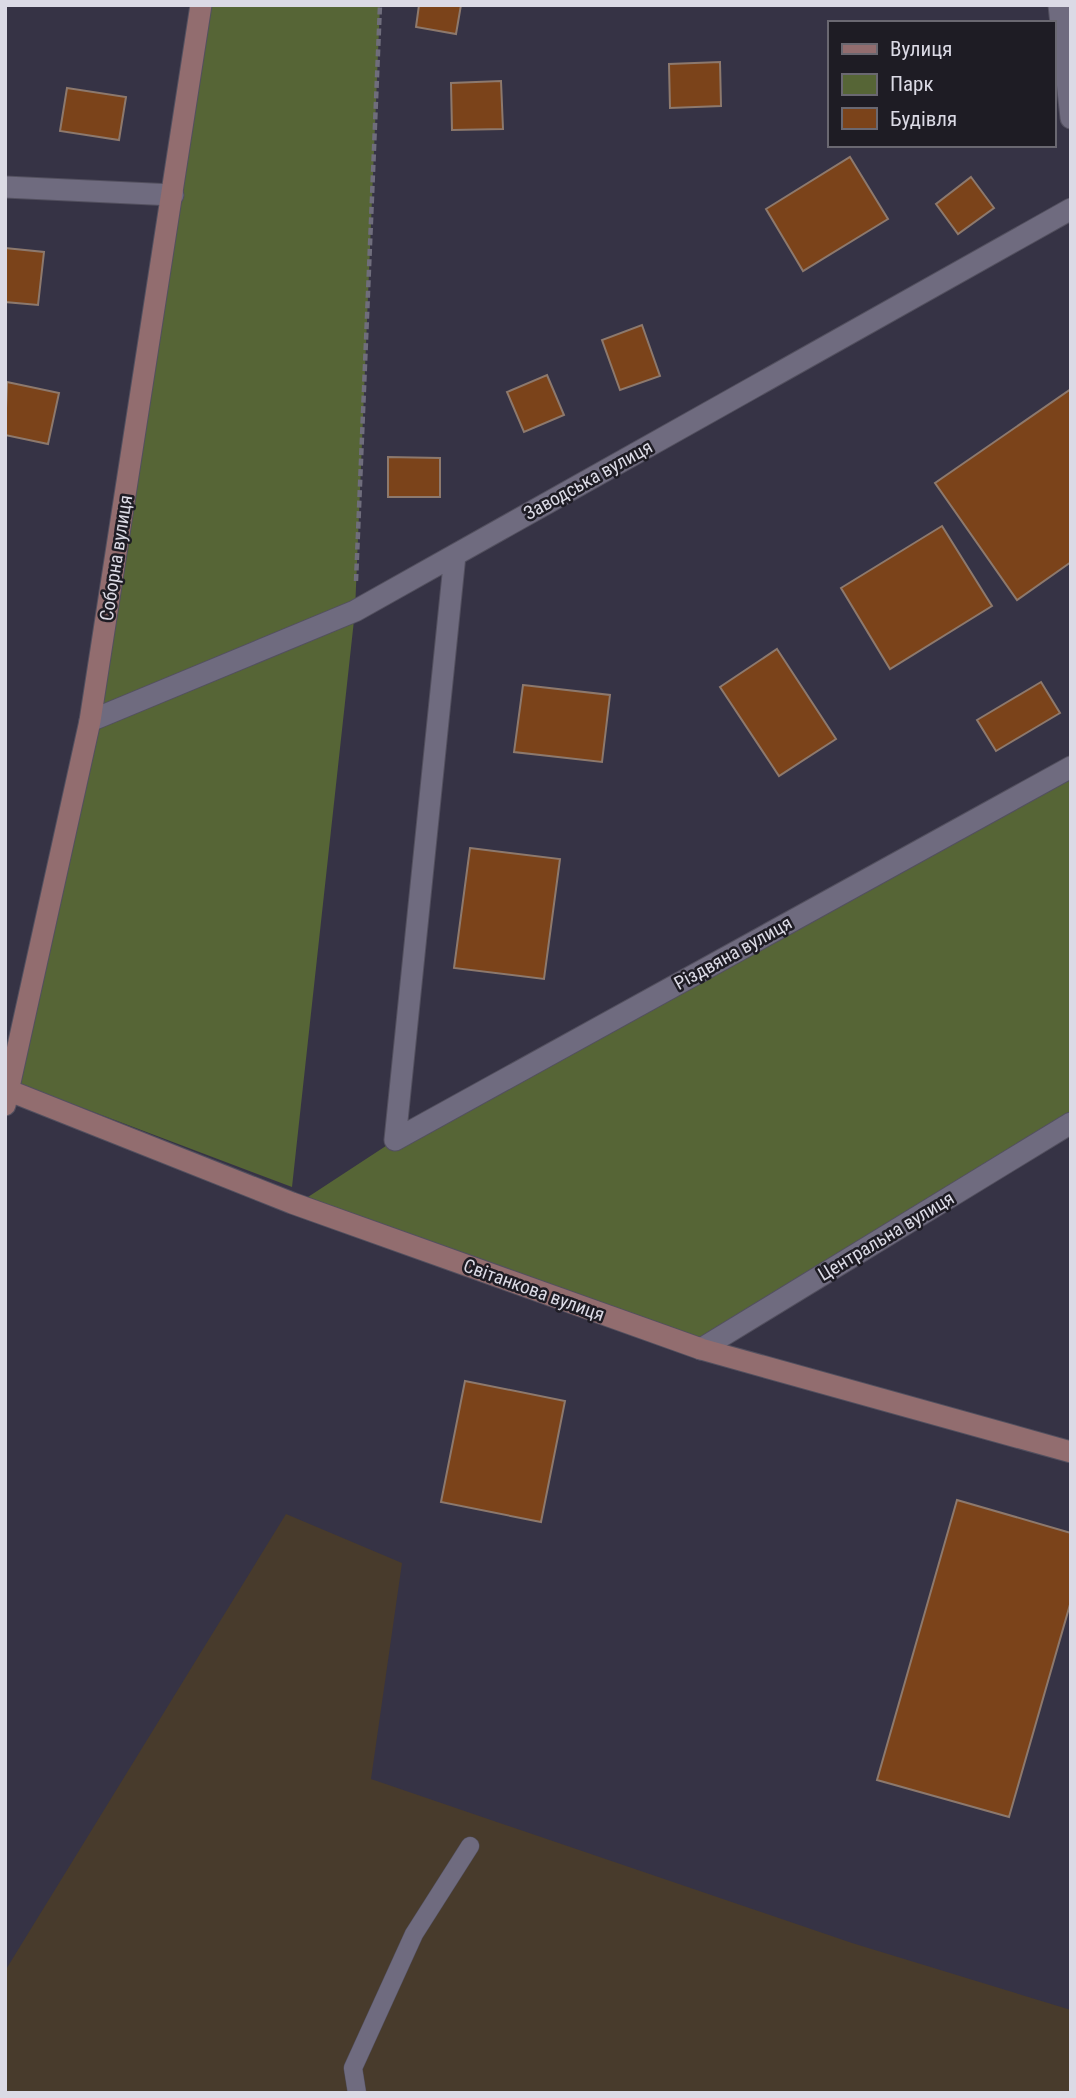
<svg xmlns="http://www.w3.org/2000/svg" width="1076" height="2098" font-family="'Roboto Condensed',sans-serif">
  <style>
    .industrial { fill: #483b2c }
    .green { fill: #566536 }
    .building { fill: #7b431a; stroke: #8d796d; stroke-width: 2 }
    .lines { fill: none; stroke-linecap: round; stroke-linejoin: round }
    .lane-casing { stroke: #53505f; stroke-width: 19 }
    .street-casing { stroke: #53505f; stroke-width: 23 }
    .secondary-casing { stroke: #53505f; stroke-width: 23 }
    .path { stroke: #6f6d7c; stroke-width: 4.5; stroke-dasharray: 7 3.5; stroke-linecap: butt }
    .lane { stroke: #6f6b7f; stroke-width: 18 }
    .street { stroke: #6f6b7f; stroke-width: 21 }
    .secondary { stroke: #926d6f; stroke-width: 21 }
    .labels { text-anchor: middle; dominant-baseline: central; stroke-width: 5; stroke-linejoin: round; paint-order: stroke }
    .street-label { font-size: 19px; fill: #dbdae5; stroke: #1e1c24 }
  </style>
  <rect width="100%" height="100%" fill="#363345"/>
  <path class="industrial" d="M286,1514L402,1563L371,1779L852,1943L1071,2010V2093H5V1971Z"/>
  <path class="green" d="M201,5H380L355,611L292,1187L17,1083L90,721Z
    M1071,767V1122L705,1345L308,1197L395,1140Z"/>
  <path class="building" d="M419,5H461L456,34L416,27Z
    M720,62L721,106L670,108L669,64Z
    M501,81L503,129L452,130L451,83Z
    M67,88L126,97L119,140L60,131Z
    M850,157L888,219L803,271L766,209Z
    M971,177L994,208L958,234L936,204Z
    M5,248L44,252L38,305L5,302Z
    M642,325L660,376L620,390L602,340Z
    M547,375L564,415L524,432L507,392Z
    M7,382L59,393L48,444L5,435Z
    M1071,389V562L1017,600L935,483Z
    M388,457L440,458V497H388Z
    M942,526L992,606L890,669L841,588Z
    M777,649L836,739L779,776L720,687Z
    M1041,682L1060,713L996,751L977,720Z
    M523,685L610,695L602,762L514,752Z
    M470,848L560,859L544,979L454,968Z
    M465,1381L565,1401L541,1522L441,1502Z
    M957,1500L1071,1533V1601L1009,1817L877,1780Z"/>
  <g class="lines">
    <g class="lane-casing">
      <path id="lane" d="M357,2093L353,2068L414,1934L470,1846"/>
    </g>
    <g class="street-casing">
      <path id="street" d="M1059,5L1071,118
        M5,187L173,195
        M90,721L355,611L1071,209
        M395,1140L1071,767
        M395,1140L455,555
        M701,1349L1071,1123"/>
    </g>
    <g class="secondary-casing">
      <path id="secondary" d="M10,1091L292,1203L701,1349L1071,1452
        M5,1105L90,721L201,5"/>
    </g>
    <path class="path" d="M356,581L380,5"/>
    <use href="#lane" class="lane"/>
    <use href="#street" class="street"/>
    <use href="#secondary" class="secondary"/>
  </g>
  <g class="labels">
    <g class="street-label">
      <text transform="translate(588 480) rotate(-29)">Заводська вулиця</text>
      <text transform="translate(116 558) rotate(-81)">Соборна вулиця</text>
      <text transform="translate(733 953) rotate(-29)">Різдвяна вулиця</text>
      <text transform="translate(886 1236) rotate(-31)">Центральна вулиця</text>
      <text transform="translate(534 1290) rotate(20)">Світанкова вулиця</text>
    </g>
  </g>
  <rect width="1076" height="2098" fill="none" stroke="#dbdae5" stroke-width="14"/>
  <rect x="828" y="21" width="228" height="126" fill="#1e1c24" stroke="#6a6871" stroke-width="2"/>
  <rect x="842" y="44" width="35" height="10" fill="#926d6f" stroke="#6a6871" stroke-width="2"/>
  <text x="890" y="56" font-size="21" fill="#dbdae5">Вулиця</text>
  <rect x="842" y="74" width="35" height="21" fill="#566536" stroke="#6a6871" stroke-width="2"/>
  <text x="890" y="91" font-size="21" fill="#dbdae5">Парк</text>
  <rect x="842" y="108" width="35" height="21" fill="#7b431a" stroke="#6a6871" stroke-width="2"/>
  <text x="890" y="126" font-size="21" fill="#dbdae5">Будівля</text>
</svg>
